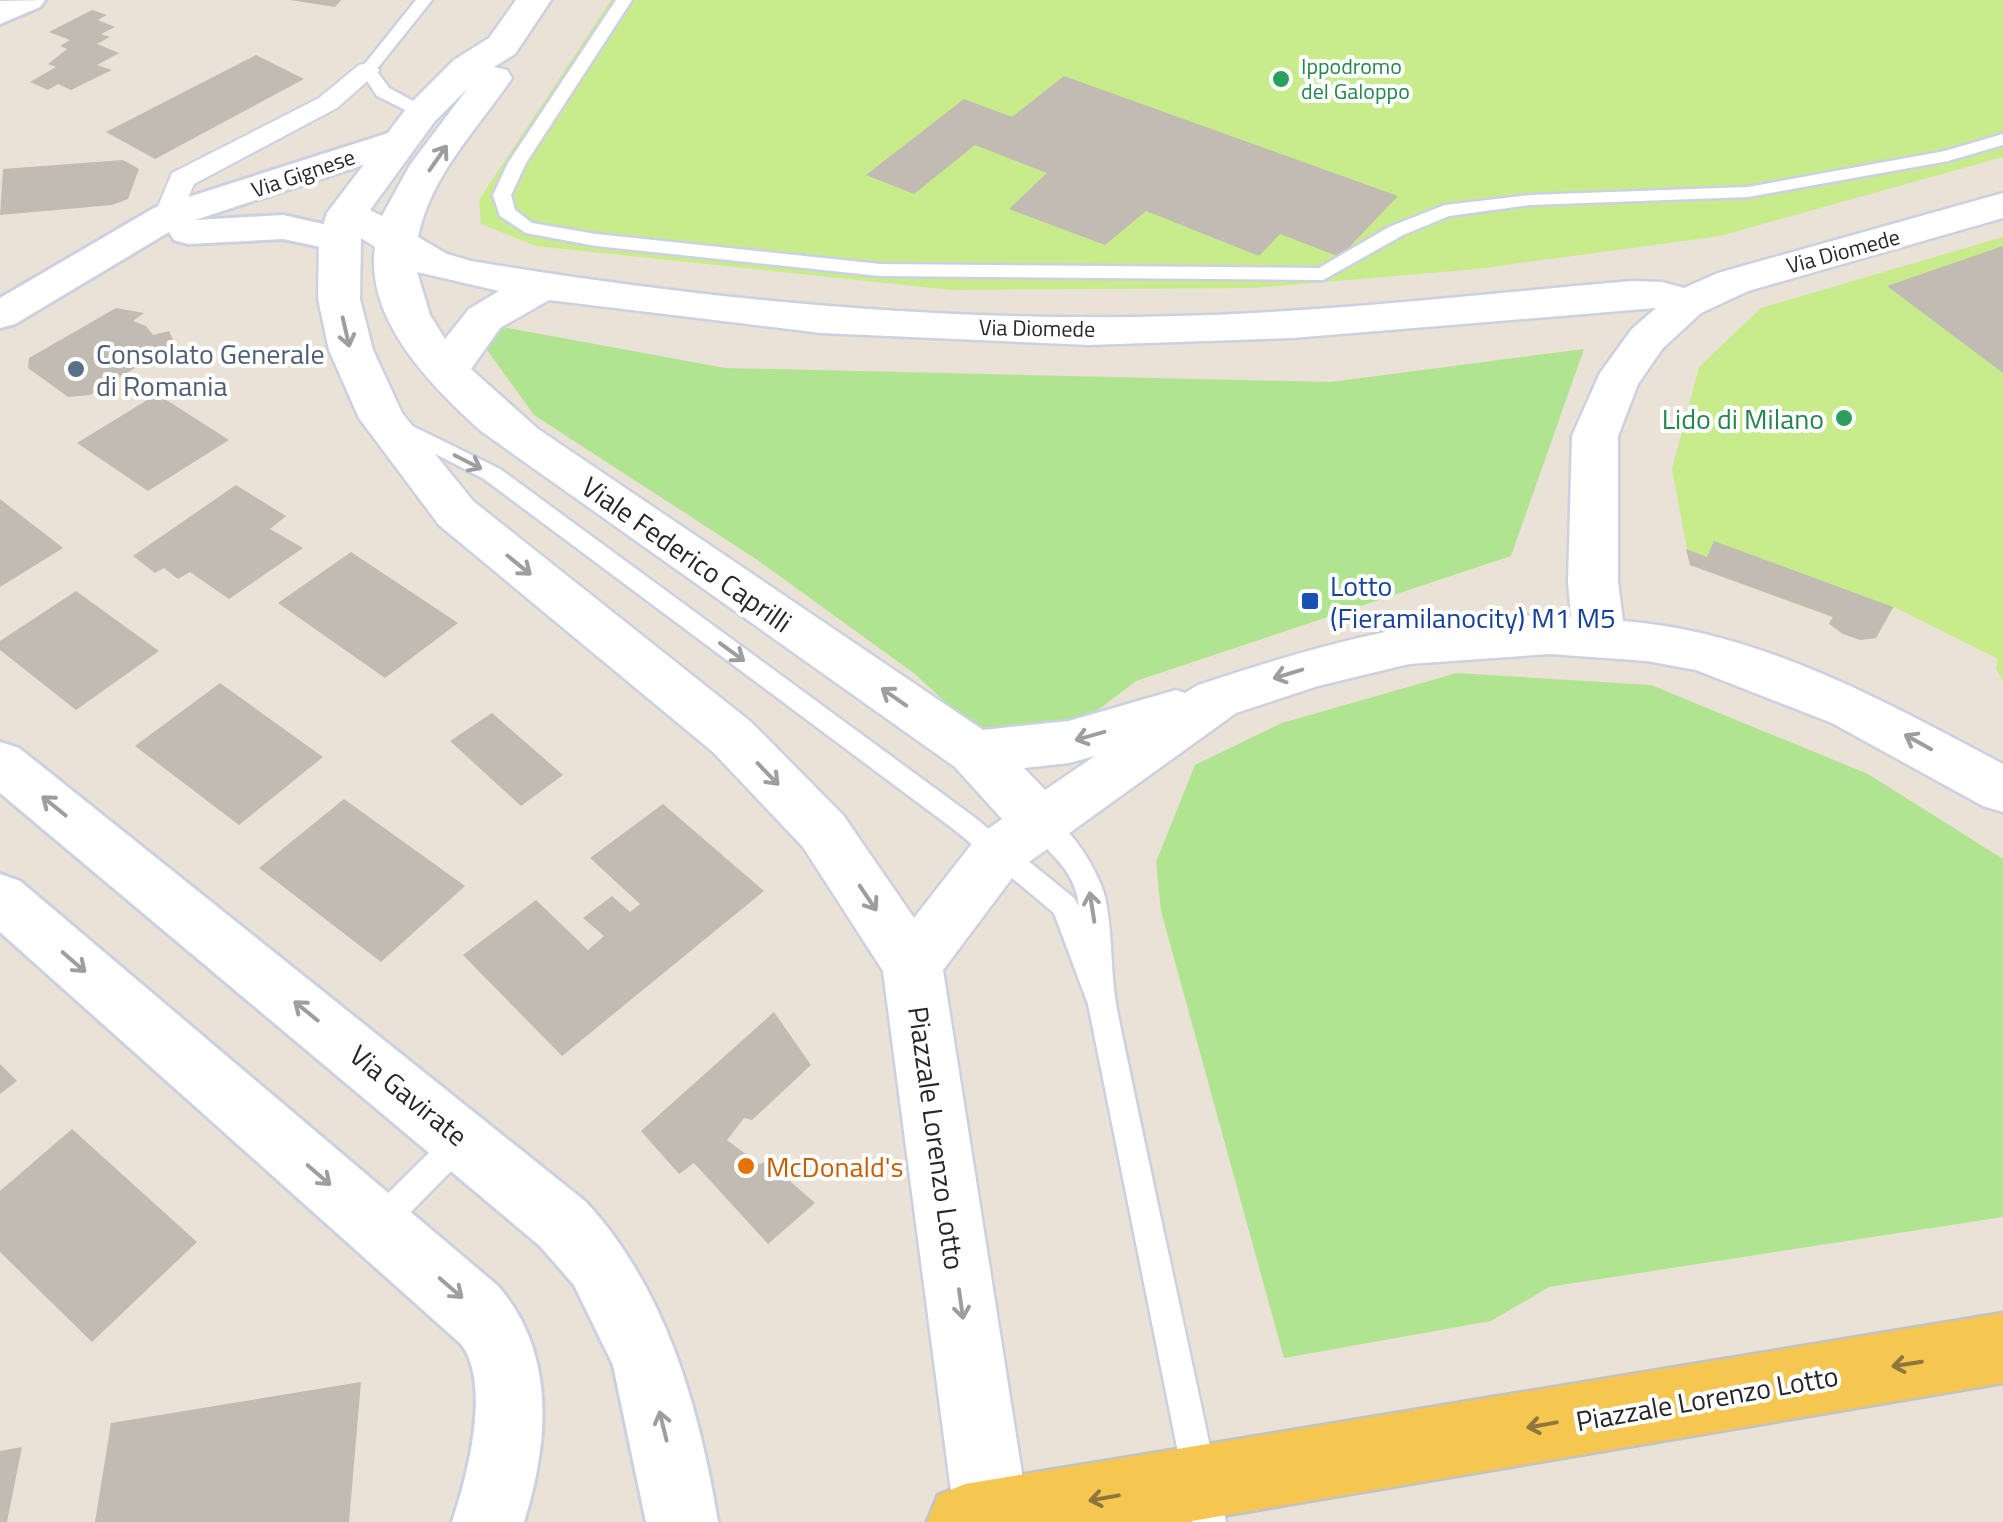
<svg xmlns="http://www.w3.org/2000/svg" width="2003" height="1522" font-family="'Titillium Web',sans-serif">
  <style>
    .green { fill: #b1e490 }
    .pitch { fill: #c8ec8b }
    .building { fill: #c2bbb4 }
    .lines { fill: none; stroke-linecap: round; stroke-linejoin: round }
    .service-casing { stroke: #ccd1e1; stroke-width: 5 }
    .pedestrian-casing { stroke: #ccd1e1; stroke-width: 4 }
    .minor-casing { stroke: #ccd1e1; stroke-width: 6 }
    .tertiary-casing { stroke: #ccd1e1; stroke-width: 5 }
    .primary-casing { stroke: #c3c3c3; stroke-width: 5 }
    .service { fill: #fff; fill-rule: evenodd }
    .pedestrian { fill: #fff; fill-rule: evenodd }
    .minor { fill: #fff; fill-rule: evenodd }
    .tertiary { fill: #fff; fill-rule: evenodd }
    .primary { fill: #f5c751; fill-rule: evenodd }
    .oneway { stroke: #9e9e9e }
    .oneway2 { stroke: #8e773c }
    .leisure-dot { fill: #2e9e5b; stroke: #fff; stroke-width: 4 }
    .service-dot { fill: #5c6f8a; stroke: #fff; stroke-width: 4 }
    .transit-dot { fill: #1a4fb4; stroke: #fff; stroke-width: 4 }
    .food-dot { fill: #e8710a; stroke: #fff; stroke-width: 4 }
    .labels { text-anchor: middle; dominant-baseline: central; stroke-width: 8; stroke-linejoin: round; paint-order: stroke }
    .far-leisure-label { font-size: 22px; fill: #27864d; stroke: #fff; text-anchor: start }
    .far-street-label { font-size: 22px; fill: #272727; stroke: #fff }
    .service-label { font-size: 28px; fill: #4e5e75; stroke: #fff; text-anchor: start }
    .leisure-label { font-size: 28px; fill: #27864d; stroke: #fff; text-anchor: end }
    .street-label { font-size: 28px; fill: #272727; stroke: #fff }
    .transit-label { font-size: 28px; fill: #164399; stroke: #fff; text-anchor: start }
    .food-label { font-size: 28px; fill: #c56008; stroke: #fff; text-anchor: start }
  </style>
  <rect width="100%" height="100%" fill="#eae1d7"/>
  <path class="green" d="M481,323L725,368L1331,382L1584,349L1511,556L1136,681L1019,770L915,674L756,559L534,415L479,339Z
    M1457,673L1651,685L1868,774L2003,859V1217L1561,1285L1549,1287L1491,1321L1284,1358L1161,911L1156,862L1195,765L1282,723Z"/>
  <path class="pitch" d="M611,0H2003V157L1720,236L1477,269L1254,288L952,290L536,246L481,224L479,200Z
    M2003,237V681L1996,669L1998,659L1894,607L1876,638L1860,640L1829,624L1832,617L1690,565L1672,469L1699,367L1761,308Z"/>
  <path class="building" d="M290,0H341L335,7Z
    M92,10L107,15L98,20L115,27L101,34L110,37L97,44L119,53L97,65L112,70L71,90L58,84L48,90L30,82L56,67L48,64L67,49L60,46L70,40L49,32Z
    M256,55L304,79L155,159L106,132Z
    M1064,76L1398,196L1340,257L1280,234L1259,256L1146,211L1105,245L1009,209L1047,173L975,145L914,194L866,175L964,99L1012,117Z
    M123,160L139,169L128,199L112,205L0,215L3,169Z
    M2003,246V373L1887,286Z
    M116,308L144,313L133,321L146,326L153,335L169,331L175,344L90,395L68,397L28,368L29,358Z
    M157,394L229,440L148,491L77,443Z
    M236,485L286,516L270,529L303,548L229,599L190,572L178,579L164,568L155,573L133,556Z
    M0,499L63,548L0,587Z
    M1714,541L1893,607L1876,638L1860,640L1843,634L1829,624L1833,617L1690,565L1686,549L1707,557Z
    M351,552L458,623L385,678L278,603Z
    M76,591L159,651L76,710L0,650V641Z
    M220,683L323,757L239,825L135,746Z
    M492,713L563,775L521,806L450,741Z
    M344,799L465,886L381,962L259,868Z
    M663,804L764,891L562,1056L463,955L536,900L588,950L604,936L583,918L612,896L630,912L640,904L590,858Z
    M774,1012L811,1065L752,1120L744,1118L727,1140L759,1164L767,1161L815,1203L768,1244L694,1163L679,1174L641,1131Z
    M0,1064L17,1081L0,1094Z
    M72,1129L197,1242L92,1342L0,1252V1191Z
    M361,1382L349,1522H95L111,1423Z
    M22,1447L7,1522H0V1451Z"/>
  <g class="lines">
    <g class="service-casing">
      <path id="service" d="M416,0H432L376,70L389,88L428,109V117L422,118L377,96L360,70Z
        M616,0H632L526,163L511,195L515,210L532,223L596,234L880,264L1319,268L1389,227L1445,205L1530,195L1748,187L1945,151L2003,134V145L1948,161L1748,197L1530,205L1449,216L1403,235L1323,280L880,276L596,246L526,233L500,216L493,195L508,163Z
        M396,418L500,469L974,817L1074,898L1079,907C1075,864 1044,854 1026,821L1030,814C1060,804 1099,871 1105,897C1113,933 1110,973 1117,1010C1152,1181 1190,1351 1226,1522H1192L1088,1004L1054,913L956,831L484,479L389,430L386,425Z
        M463,1125L473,1129L478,1139L473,1149L388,1235L377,1240L366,1235L362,1225L366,1215L453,1129Z"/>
    </g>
    <g class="pedestrian-casing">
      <path id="pedestrian" d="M368,63L380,70L337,108L194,184L178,222H158L154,216L172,173L319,98L359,65Z"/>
    </g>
    <g class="minor-casing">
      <path id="minor" d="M45,0L40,7L0,24V1Z
        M401,129L414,132L419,140L414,148L195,220L283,215L354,231L360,239L354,247L340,251L283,239L188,244L174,240L169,232L15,324L0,328V298L154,208Z
        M0,742L19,748L586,1202C666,1289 699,1407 718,1522H646L613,1365L574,1285L540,1246L0,793Z
        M0,874L20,881L498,1286C556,1353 549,1442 524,1522H452C467,1478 492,1384 461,1344L0,932Z"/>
    </g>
    <g class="tertiary-casing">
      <path id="tertiary" d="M516,0H551L515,54L494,67L507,70L512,78C478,128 430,176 418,237L447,254L471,261C705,300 942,323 1179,316C1331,312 1481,294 1632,281L1662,282L1684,288L1718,273L2003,193V218L1748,291L1701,313L1662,349L1638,384L1618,436V582L1623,621C1760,631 1884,701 2003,764V812L1983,806L1832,723L1696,670L1647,661L1550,654L1409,664L1318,686L1236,713L1018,870L943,970L1029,1518L1027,1522H955L883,971L803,847L713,752L439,525L359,418L329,350L318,299L319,239L327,213L409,105L454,60L489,38ZM468,88L410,165L382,216L370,210L435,121ZM361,238L375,247C365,321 432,386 481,431L955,767L1002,819L978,836L914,918L843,815L751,722L473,501L402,413L373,350L360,299ZM417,272L499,291L469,309L445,339L430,315ZM549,300L821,333L1089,345L1292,338L1656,308L1632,329L1600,373L1572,436L1568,582L1571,617C1443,608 1319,645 1198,685L1185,693L1176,690L1069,721L983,730L538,429L471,369L500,328ZM1095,756L1045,790L1024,768L1069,763Z"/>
    </g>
    <g class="primary-casing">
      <path id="primary" d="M2003,1313V1383L1186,1522H927L938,1495L965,1484Z"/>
    </g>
    <use href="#service" class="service"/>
    <use href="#pedestrian" class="pedestrian"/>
    <use href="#minor" class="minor"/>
    <use href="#tertiary" class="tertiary"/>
    <use href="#primary" class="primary"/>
  </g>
  <defs><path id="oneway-shaft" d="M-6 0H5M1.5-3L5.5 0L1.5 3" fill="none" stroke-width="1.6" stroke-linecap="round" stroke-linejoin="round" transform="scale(2.5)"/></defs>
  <g class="oneway">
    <use href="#oneway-shaft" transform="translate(438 158) rotate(-55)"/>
    <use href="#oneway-shaft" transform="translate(346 332) rotate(77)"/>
    <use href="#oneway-shaft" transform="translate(468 462) rotate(27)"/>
    <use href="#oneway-shaft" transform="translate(519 565) rotate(39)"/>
    <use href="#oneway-shaft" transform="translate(732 652) rotate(36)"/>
    <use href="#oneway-shaft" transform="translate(1288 674) rotate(163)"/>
    <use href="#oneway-shaft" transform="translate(894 697) rotate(-145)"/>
    <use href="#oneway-shaft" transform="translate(1090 736) rotate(164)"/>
    <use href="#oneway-shaft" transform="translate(1918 742) rotate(-151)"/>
    <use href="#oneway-shaft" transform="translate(768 774) rotate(46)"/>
    <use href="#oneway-shaft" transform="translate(54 806) rotate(-141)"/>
    <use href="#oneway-shaft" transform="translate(868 898) rotate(56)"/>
    <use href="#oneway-shaft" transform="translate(1092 907) rotate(-99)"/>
    <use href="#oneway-shaft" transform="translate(74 962) rotate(41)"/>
    <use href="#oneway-shaft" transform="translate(306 1011) rotate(-141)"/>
    <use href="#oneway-shaft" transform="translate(319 1175) rotate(41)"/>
    <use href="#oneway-shaft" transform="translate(451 1288) rotate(41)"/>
    <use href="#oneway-shaft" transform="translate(961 1304) rotate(82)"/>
    <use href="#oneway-shaft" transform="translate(663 1426) rotate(-104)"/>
  </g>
  <g class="oneway2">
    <use href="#oneway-shaft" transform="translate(1907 1364) rotate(171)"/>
    <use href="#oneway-shaft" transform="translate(1542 1425) rotate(170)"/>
    <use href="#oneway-shaft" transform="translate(1104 1498) rotate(170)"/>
  </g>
  <g class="leisure-dot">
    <circle cx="1281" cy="79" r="10"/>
    <circle cx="1844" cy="418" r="10"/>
  </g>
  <circle class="service-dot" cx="76" cy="369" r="10"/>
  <rect class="transit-dot" x="1300" y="591" width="20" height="20" rx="5"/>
  <circle class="food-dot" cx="746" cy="1166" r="10"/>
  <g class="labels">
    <g class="far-leisure-label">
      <text x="1301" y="66">Ippodromo<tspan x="1301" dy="25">del Galoppo</tspan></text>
    </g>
    <g class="far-street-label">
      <text transform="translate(303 173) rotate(-19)">Via Gignese</text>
      <text transform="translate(1843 251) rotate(-15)">Via Diomede</text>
      <text transform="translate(1037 328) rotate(1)">Via Diomede</text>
    </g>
    <g class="service-label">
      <text x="96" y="353">Consolato Generale<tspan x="96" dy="32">di Romania</tspan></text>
    </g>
    <g class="leisure-label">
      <text x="1824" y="418">Lido di Milano</text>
    </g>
    <g class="street-label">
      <text transform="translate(687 554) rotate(35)">Viale Federico Caprilli</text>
      <text transform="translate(409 1095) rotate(39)">Via Gavirate</text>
      <text transform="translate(937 1138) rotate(82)">Piazzale Lorenzo Lotto</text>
      <text transform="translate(1707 1398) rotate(-10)">Piazzale Lorenzo Lotto</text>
    </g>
    <g class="transit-label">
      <text x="1330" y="585">Lotto<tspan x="1330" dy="32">(Fieramilanocity) M1 M5</tspan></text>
    </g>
    <g class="food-label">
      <text x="766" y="1166">McDonald's</text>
    </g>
  </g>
</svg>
